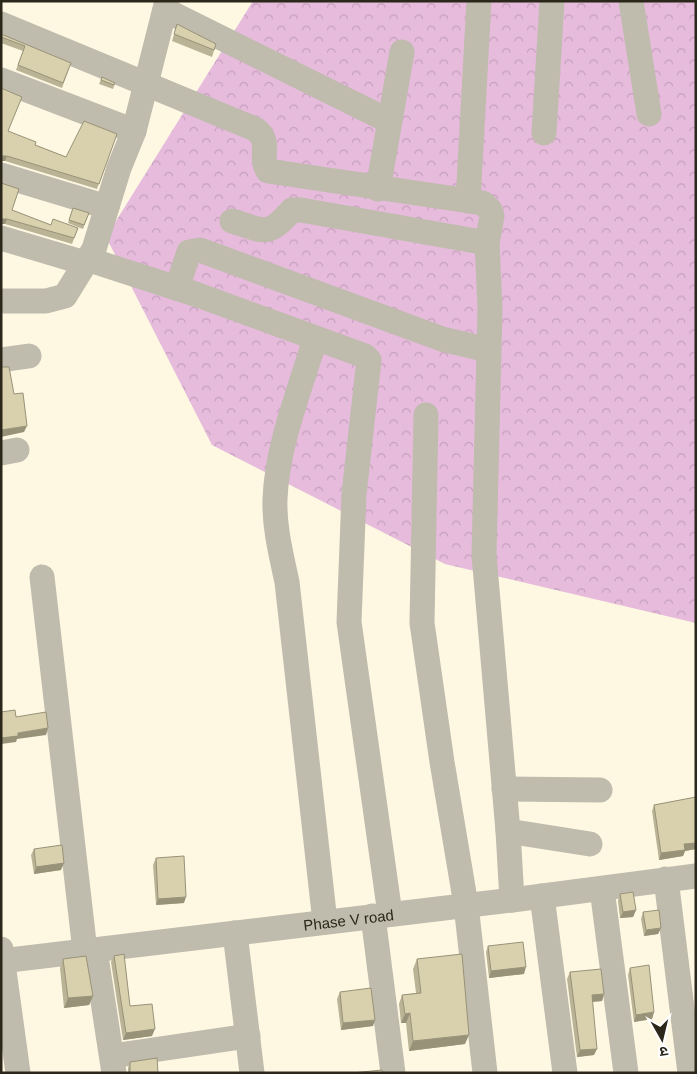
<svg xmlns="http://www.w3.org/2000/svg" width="697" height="1074" font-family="Arial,'Noto Sans Devanagari',sans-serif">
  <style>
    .forest { fill: url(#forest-crowns) }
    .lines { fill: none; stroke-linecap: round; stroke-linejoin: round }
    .minor { stroke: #bfbcad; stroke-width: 25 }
    .wall { fill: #bbb395 }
    .shaded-wall { fill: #989279 }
    .building { fill: #d9d0ad; stroke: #989279 }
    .labels { text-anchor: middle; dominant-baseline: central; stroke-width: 4; stroke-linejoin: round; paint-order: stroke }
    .street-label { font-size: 15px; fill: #2b271a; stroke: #fff }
  </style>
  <defs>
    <pattern id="forest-crowns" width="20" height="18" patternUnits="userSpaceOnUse" patternTransform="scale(1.25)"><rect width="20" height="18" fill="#e6bbdc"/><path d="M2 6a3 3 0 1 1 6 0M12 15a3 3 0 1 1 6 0" fill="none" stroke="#c5a1bc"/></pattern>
  </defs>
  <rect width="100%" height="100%" fill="#fef8e3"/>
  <path class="forest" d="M253,1H696V623L445,564L212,445L106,237Z"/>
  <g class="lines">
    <g class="minor">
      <path d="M631,1L649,114"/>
      <path d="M165,10L389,121"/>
      <path d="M1,24L255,129C273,142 258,155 268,171L483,203L490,210L492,216L487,243L490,308L484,555L508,831L512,900"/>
      <path d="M1,80L134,131"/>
      <path d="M544,133L552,1"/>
      <path d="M1,175L107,207"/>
      <path d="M378,189L402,52"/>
      <path d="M468,201L479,1"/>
      <path d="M232,221C265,231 267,238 292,210H301L487,243"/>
      <path d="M1,238L85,263"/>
      <path d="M87,259L198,295L365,356L369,360L354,494L349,622L390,914"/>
      <path d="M177,288L189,252L200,250L442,339L488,350"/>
      <path d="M1,301H46L65,296L94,249L119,168L134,131L167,1"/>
      <path d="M315,339C300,390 277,445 275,499C274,527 281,554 287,582L325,922"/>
      <path d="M1,360L29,356"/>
      <path d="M426,415L422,623L442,762L466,905L485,1073"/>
      <path d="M1,453L17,450"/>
      <path d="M42,577L85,951"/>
      <path d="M504,789L600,790"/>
      <path d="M508,831L590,844"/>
      <path d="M666,879L690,1073"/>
      <path d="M602,889L626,1073"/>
      <path d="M542,896L565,1073"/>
      <path d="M373,916L393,1073"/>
      <path d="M235,933L252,1073"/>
      <path d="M1,949L18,1073"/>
      <path d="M95,950L114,1073"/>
      <path id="s1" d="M1,961L512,900L696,876"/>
      <path d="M112,1056L248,1036"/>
    </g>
  </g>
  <path class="wall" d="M177,24L216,44L212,57L172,41Z
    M1,34L71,63L62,88L16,70L23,51L1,43Z
    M102,77L115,83L113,89L99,84Z
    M1,88L8,131L35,145L66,157L117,134L97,189L5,161H1Z
    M1,183L12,210L51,225L78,228L72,244L5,224H1Z
    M73,208L89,213L83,229L68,223Z
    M696,797V849L685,851L683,856L659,860L652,811L654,805Z
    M34,849L61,870L34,874L31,855Z
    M156,858L184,903L156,905L153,865Z
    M620,894L636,910L633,917L620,918L618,901Z
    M643,912L661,928L658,934L644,936L641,919Z
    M488,946L524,974L489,978L486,952Z
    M114,956L130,1006L152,1036L123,1040L111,962Z
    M63,959L93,996L89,1005L64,1008L60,968Z
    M417,959L465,1044L409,1051L406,1023H401L399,1004L402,995L416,993L413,969Z
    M630,968L654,1012L652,1019L634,1022L628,975Z
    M570,972L604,994L602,1001L592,1002L594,1055L577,1057L567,979Z
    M340,992L373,1026L341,1030L337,999Z
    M130,1062L158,1073H128V1068Z"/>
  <path class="shaded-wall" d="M1,156H7L5,161H1Z
    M1,219H7L5,224H1Z
    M27,426L24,432L1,437V430Z
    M48,728L46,735L17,739L16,742L1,744V738L18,733Z
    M696,843V849L685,851L683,856L659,860L661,853L684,844Z
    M64,863L61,870L34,874L36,867Z
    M186,897L184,903L156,905L158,899Z
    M636,910L633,917L620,918L623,912Z
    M661,928L658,934L644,936L646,930Z
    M526,967L524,974L489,978L491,971Z
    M604,994L602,1001L589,1002L592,995Z
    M93,996L89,1005L64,1008L68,998Z
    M654,1012L652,1019L634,1022L636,1015Z
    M410,1013L406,1023H401L405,1014Z
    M375,1020L373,1026L341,1030L343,1023Z
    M155,1029L152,1036L123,1040L126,1033Z
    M469,1035L465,1044L409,1051L413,1041Z
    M597,1049L594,1055L577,1057L580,1050Z"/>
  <path class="building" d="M177,24L216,44L214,50L174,34Z
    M1,34L71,63L63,83L18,65L25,46L1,37Z
    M102,77L115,83L114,85L101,80Z
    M1,88L22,97L8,131L36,142L35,145L66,157L84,121L117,134L99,184L7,156H1Z
    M1,183L19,189L12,210L51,225L53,219L78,228L74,238L7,219H1Z
    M73,208L89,213L84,225L69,220Z
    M1,367H9L14,394L23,393L27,426L1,430Z
    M15,710L16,717L46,712L48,728L18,733V736L1,738V712Z
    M696,797V843L684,844L685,850L661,853L654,805Z
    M62,845L64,863L36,867L34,849Z
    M184,856L186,897L158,899L156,858Z
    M633,892L636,910L623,912L620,894Z
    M659,910L661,928L646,930L643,912Z
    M523,942L526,967L491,971L488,946Z
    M124,954L130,1006L152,1004L155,1029L126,1033L114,956Z
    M462,954L469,1035L413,1041L410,1013L405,1014L402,995L421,993L417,959Z
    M86,956L93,996L68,998L63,959Z
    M649,965L654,1012L636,1015L630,968Z
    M601,969L604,994L592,995L597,1049L580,1050L570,972Z
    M371,988L375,1020L343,1023L340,992Z
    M157,1058L158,1073H129L130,1071V1062Z
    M382,1070L383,1073H352Z"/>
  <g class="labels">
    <g class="street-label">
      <text stroke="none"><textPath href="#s1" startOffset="350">Phase V road</textPath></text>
    </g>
  </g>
  <rect width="697" height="1074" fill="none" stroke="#2b271a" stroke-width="5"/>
  <g transform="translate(662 1039) rotate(172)" stroke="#ffffff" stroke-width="4" paint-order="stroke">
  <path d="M0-4L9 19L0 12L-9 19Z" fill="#2b271a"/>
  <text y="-8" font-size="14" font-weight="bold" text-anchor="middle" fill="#2b271a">उ</text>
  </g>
</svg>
